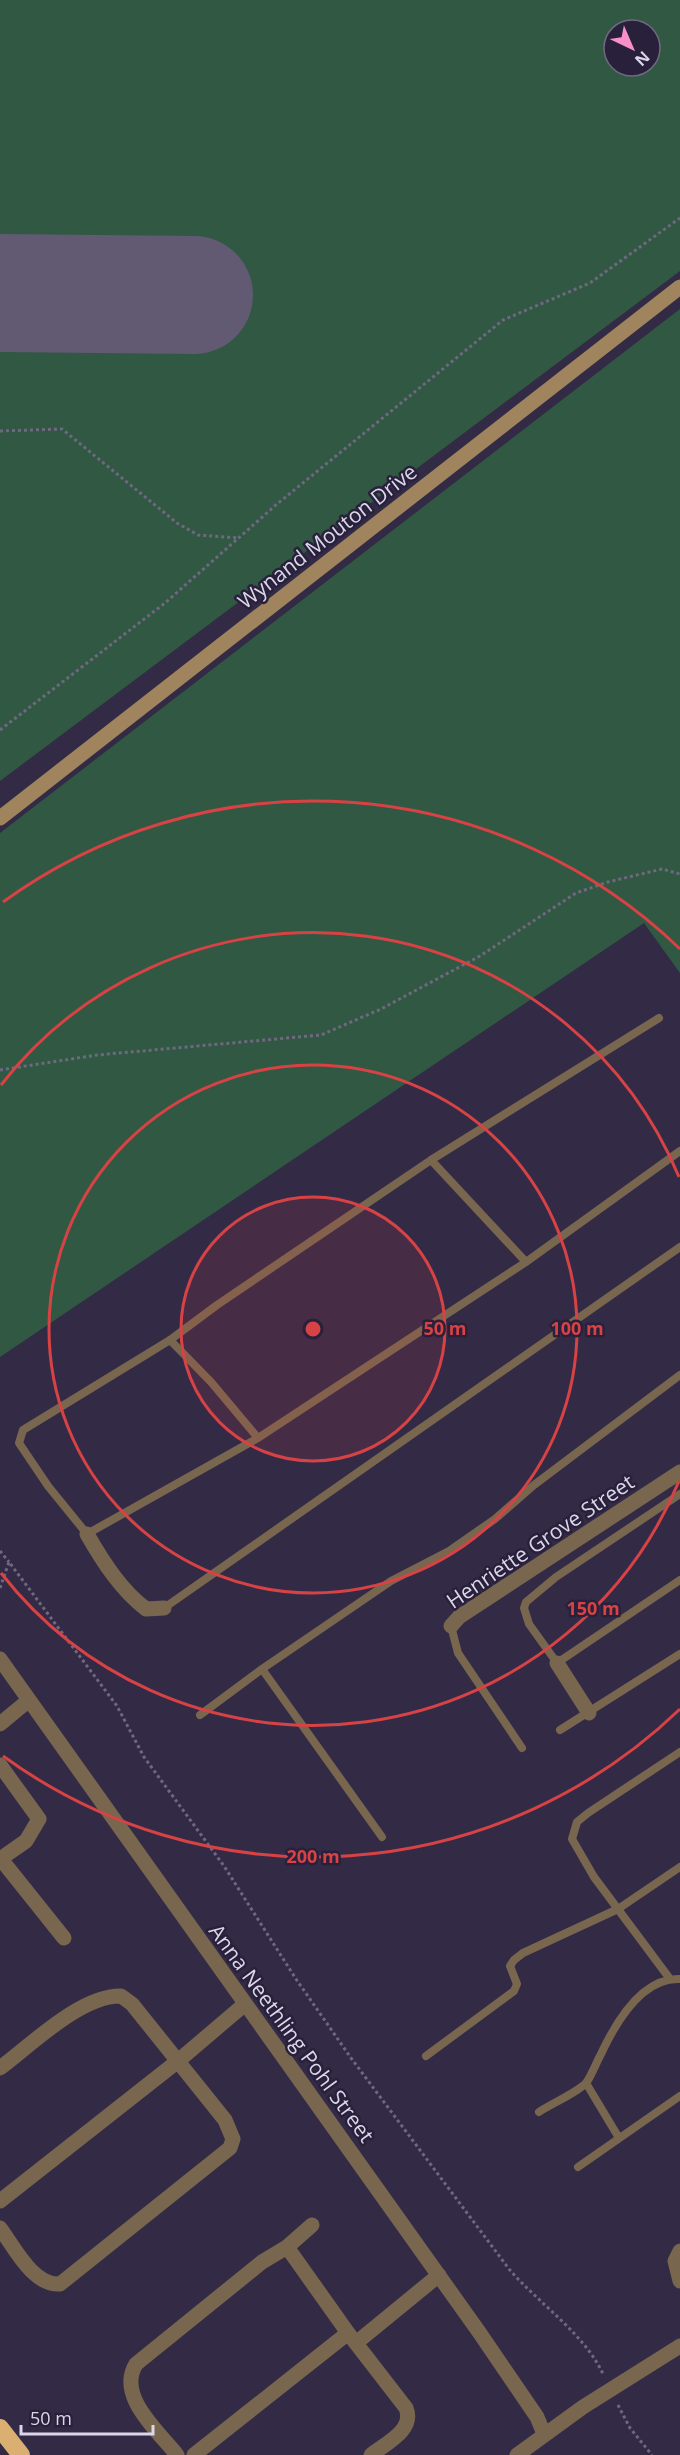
<svg xmlns="http://www.w3.org/2000/svg" width="680" height="2455" font-family="'Open Sans',sans-serif">
  <style>
    .green { fill: #315843; fill-rule: evenodd }
    .lines { fill: none; stroke-linecap: round; stroke-linejoin: round }
    .runway { stroke: #615a72; stroke-width: 118 }
    .path { stroke: #6f6880; stroke-width: 3; stroke-dasharray: 3 3; stroke-linecap: butt }
    .lane { stroke: #78664e; stroke-width: 8 }
    .street { stroke: #78664e; stroke-width: 15 }
    .secondary { stroke: #a0845d; stroke-width: 15 }
    .highway { stroke: #dbaf72; stroke-width: 18 }
    .ring { fill: none; stroke: #d74245; stroke-width: 3 }
    .labels { text-anchor: middle; dominant-baseline: central; stroke-width: 5; stroke-linejoin: round; paint-order: stroke }
    .street-label { font-size: 21px; fill: #dbd7e9; stroke: #29213c }
    .centre { fill: #d74245; stroke: #29213c; stroke-width: 3 }
    .ring-label { font-size: 18px; text-anchor: middle; font-weight: bold; fill: #d74245; stroke: #29213c; stroke-width: 5; stroke-linejoin: round; paint-order: stroke }
  </style>
  <rect width="100%" height="100%" fill="#332b46"/>
  <path class="green" d="M0,0H680V271L0,781ZM614,30H650V66H614Z
    M680,309V973L644,923L0,1357V833Z"/>
  <g class="lines">
    <path class="runway" d="M0,293L194,295"/>
    <path class="path" d="M0,431L62,429L177,523L198,535L239,538
      M0,730L165,603L277,504L503,320L590,283L680,218
      M0,1070L97,1055L321,1035L381,1009L480,956L576,893L608,882L662,869L680,874
      M0,1551L9,1562
      M0,1588L9,1562L117,1706L144,1757L224,1866L296,1979L351,2058L509,2269C539,2304 584,2333 603,2374
      M618,2405L630,2428L652,2455"/>
    <path class="lane" d="M659,1018L431,1160L217,1305L170,1340L23,1430L19,1443L48,1486L87,1534L258,1438L526,1262L680,1151
      M431,1160L526,1262
      M170,1340L211,1382L258,1438
      M680,1494L556,1577L526,1602L524,1608L529,1624L557,1663L680,1580
      M164,1608L680,1247
      M451,1626L458,1653L522,1748
      M262,1669L382,1837
      M200,1715L262,1669L391,1581L449,1551L495,1519L534,1485L680,1375
      M560,1730L680,1654
      M670,1979L594,1877L572,1839L577,1822L588,1813L680,1752
      M426,2056L514,1991L517,1984L510,1966L514,1960L523,1953L618,1909L680,1867
      M586,2083L619,2138
      M539,2112C551,2104 578,2092 586,2083C592,2075 596,2063 601,2054C615,2024 641,1977 680,1979
      M578,2167L680,2096"/>
    <path class="street" d="M87,1534C103,1562 121,1590 146,1609L164,1608
      M451,1626L459,1617L680,1472
      M0,1659L479,2332L537,2417L544,2434
      M557,1663L589,1713
      M0,1724L29,1700
      M0,1765L39,1819L26,1841L0,1859
      M0,1858L64,1938
      M0,2068C31,2045 81,1995 121,1996L132,2004L225,2120L233,2139L230,2148L60,2284C33,2286 14,2247 0,2228
      M0,2201L178,2061L245,2004
      M287,2247L348,2333L406,2408C415,2430 386,2443 371,2455
      M680,2251L675,2261L680,2281
      M356,2343L439,2275
      M177,2455C159,2432 116,2396 136,2364L262,2262L287,2247L312,2225
      M194,2455L348,2333
      M517,2455L583,2407L680,2346"/>
    <path class="secondary" d="M0,818L680,287"/>
    <path class="highway" d="M0,2428L21,2455"/>
  </g>
  <circle cx="313" cy="1329" r="132" fill="#d74245" fill-opacity=".12"/>
  <g class="ring">
    <circle cx="313" cy="1329" r="132"/>
    <circle cx="313" cy="1329" r="264"/>
    <path d="M679 1481A396 396 0 0 1 1 1573M1 1085A396 396 0 0 1 679 1177"/>
    <path d="M680 1709A528 528 0 0 1 3 1756M3 902A528 528 0 0 1 680 949"/>
  </g>
  <g class="labels">
    <g class="street-label">
      <text transform="translate(327 536) rotate(-38)">Wynand Mouton Drive</text>
      <text transform="translate(540 1541) rotate(-34)">Henriette Grove Street</text>
      <text transform="translate(292 2033) rotate(54)">Anna Neethling Pohl Street</text>
    </g>
  </g>
  <circle cx="313" cy="1329" r="9" class="centre"/>
  <g class="ring-label">
    <text x="445" y="1335">50 m</text>
    <text x="577" y="1335">100 m</text>
    <text x="593" y="1615">150 m</text>
    <text x="313" y="1863">200 m</text>
  </g>
  <g transform="translate(632 48) rotate(136)"><circle r="28" fill="#29213c" stroke="#706a81" stroke-width="1.5"/>
  <path d="M0-4.5L10 22L0 15L-10 22Z" fill="#f98fc9"/>
  <text y="-9" font-size="16" font-weight="bold" text-anchor="middle" fill="#dbd7e9">N</text>
  </g>
  <path d="M21 2425v9h132v-9" fill="none" stroke="#dbd7e9" stroke-width="3"/>
  <text x="30" y="2425" font-size="18" fill="#dbd7e9" stroke="#29213c" stroke-width="4.5" paint-order="stroke">50 m</text>
</svg>
